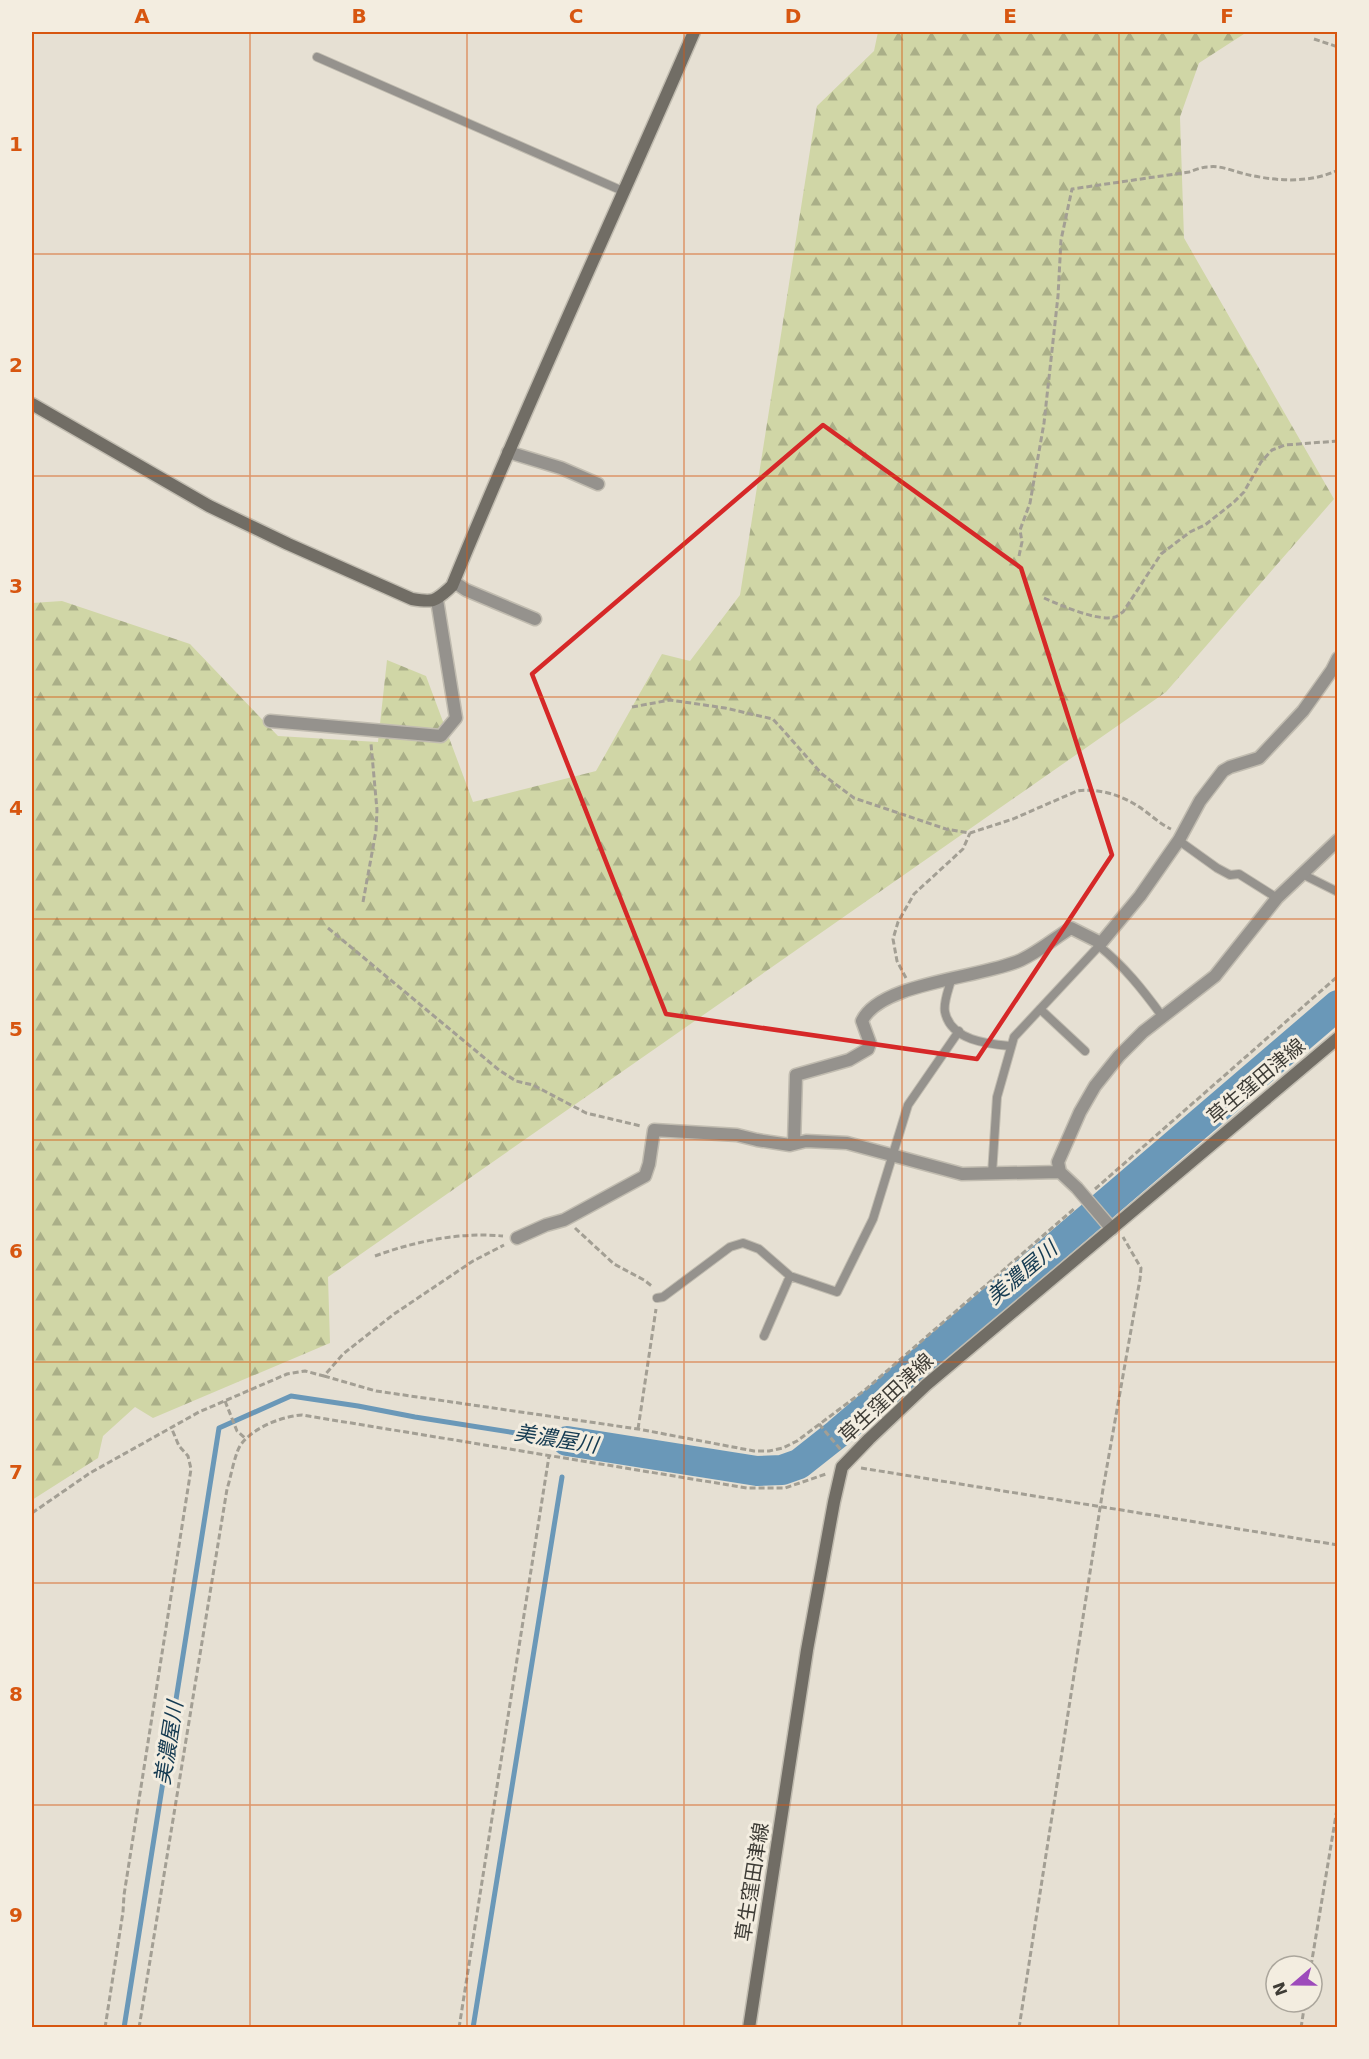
<svg xmlns="http://www.w3.org/2000/svg" width="1369" height="2059" font-family="'DejaVu Sans','Noto Sans JP',sans-serif">
  <style>
    .forest { fill: url(#forest-firs) }
    .lines { fill: none; stroke-linecap: round; stroke-linejoin: round }
    .stream { stroke: #6a98b8; stroke-width: 5 }
    .river { stroke: #6a98b8; stroke-width: 30 }
    .lane-casing { stroke: #c1bcb0; stroke-width: 10 }
    .street-casing { stroke: #c1bcb0; stroke-width: 15 }
    .secondary-casing { stroke: #c1bcb0; stroke-width: 15 }
    .path { stroke: #a39f94; stroke-width: 3; stroke-dasharray: 6 3; stroke-linecap: butt }
    .lane { stroke: #95928d; stroke-width: 8 }
    .street { stroke: #95928d; stroke-width: 12 }
    .secondary { stroke: #716d65; stroke-width: 12 }
    .marked { fill: none; stroke: #d62828; stroke-width: 4.5; stroke-linejoin: round }
    .grid { fill: none; stroke: #d75610; stroke-width: 1.5; stroke-opacity: 0.55 }
    .labels { text-anchor: middle; dominant-baseline: central; stroke-width: 6; stroke-linejoin: round; paint-order: stroke }
    .street-label { font-size: 20px; fill: #3e3c36; stroke: #f3ede0 }
    .water-label { font-size: 21px; font-style: italic; fill: #143a51; stroke: #f3ede0 }
    .neatline { fill: none; stroke: #d75610; stroke-width: 2 }
    .grid-label { font-size: 20px; text-anchor: middle; font-weight: bold; fill: #d75610 }
  </style>
  <defs>
    <pattern id="forest-firs" width="22" height="20" patternUnits="userSpaceOnUse" patternTransform="scale(1.5)"><rect width="22" height="20" fill="#d0d6a6"/><path d="M5 1l3.5 6h-7zM16 11l3.5 6h-7z" fill="#aaaf88"/></pattern>
  </defs>
  <rect width="100%" height="100%" fill="#e6e0d3"/>
  <path class="forest" d="M878,32H1247L1199,63L1180,117L1184,238L1334,499L1166,692L328,1277L330,1343L153,1418L135,1407L103,1436L98,1458L32,1500V603L62,601L190,644L278,736L378,742L387,660L426,676L473,802L596,771L662,654L690,661L740,595L817,106L874,51Z"/>
  <g class="lines">
    <path class="stream" d="M124,2028L219,1428L291,1396L358,1406L415,1417L567,1441L566,1448
      M473,2028L562,1477"/>
    <path class="river" d="M567,1441L757,1471L782,1470L799,1464L837,1434L1338,1005"/>
    <g class="lane-casing">
      <path id="lane" d="M317,57L625,192
        M1178,840L1217,868L1230,875L1239,874L1277,898
        M1305,872L1308,877L1338,892
        M1101,943L1099,946C1124,966 1143,990 1162,1016
        M951,980C949,989 943,1002 945,1012C951,1041 989,1044 1011,1046
        M1040,1009L1085,1051
        M992,1174L997,1097L1014,1037L1099,946
        M657,1298L663,1297L730,1247L743,1243L759,1249L790,1276L837,1292L873,1219L908,1105L959,1031
        M764,1336L790,1276"/>
    </g>
    <g class="street-casing">
      <path id="street" d="M508,452L561,468L598,484
        M454,582L466,590L535,619
        M270,721L441,736L456,718L437,600
        M794,1144L796,1075L849,1060L868,1049L870,1043L862,1021C880,982 982,978 1021,960C1038,952 1055,938 1071,928L1101,943L1140,896L1179,840L1200,801L1223,771L1230,767L1259,758L1303,711L1332,670L1338,658
        M1112,1229L1077,1188L1060,1172L1058,1162L1080,1112L1095,1086L1119,1056L1143,1032L1215,976L1277,898L1338,840
        M517,1238L546,1225L564,1220L645,1176L649,1164L654,1130L737,1135L757,1140L790,1145L806,1141L847,1143L962,1174L1060,1172"/>
    </g>
    <g class="secondary-casing">
      <path id="secondary" d="M32,404L209,506L288,544L412,599C435,603 435,601 452,586C528,400 614,217 694,32
        M749,2028L807,1650L834,1502L842,1467L869,1439L926,1385L1338,1038"/>
    </g>
    <path class="path" d="M1314,39L1338,47
      M1019,556L1022,542L1020,530L1030,503L1044,423L1058,296L1061,240L1072,189L1189,172C1195,170 1202,167 1208,167C1220,165 1233,171 1245,174C1274,181 1309,184 1338,170
      M1044,598C1060,605 1098,622 1115,617C1118,616 1121,613 1123,612L1161,554L1190,532L1205,525L1234,502L1244,492L1261,462L1272,450L1285,445L1338,441
      M632,707L670,700L725,708L773,719L822,774L854,798L946,829L970,833L1013,819L1077,791C1096,788 1119,794 1136,805C1148,812 1158,823 1171,829
      M363,902L376,831L377,810L371,744
      M328,928L499,1070L516,1081L533,1085L586,1113L641,1126
      M906,978L897,961L893,939L898,922L914,894L963,849L970,833
      M1095,1189L1338,976
      M575,1228L614,1264L644,1280L653,1287
      M375,1256C416,1241 460,1232 503,1236
      M324,1376L376,1391L638,1429L754,1451H769L783,1448L797,1441L865,1390L1075,1208
      M225,1401L237,1431L246,1439
      M819,1424L841,1450
      M638,1429L656,1309
      M861,1468L1338,1545
      M32,1513L90,1473L199,1412L287,1374L305,1371L324,1376L343,1354L394,1314L473,1261L504,1245
      M1311,1966L1338,1803
      M105,2028L123,1912L124,1895L191,1469L188,1456L179,1446L171,1427
      M139,2028L227,1489C231,1477 235,1451 242,1443C255,1427 283,1416 302,1415L747,1488H785L826,1474
      M459,2028L549,1456
      M1019,2028L1103,1489L1140,1279L1141,1268L1123,1237
      M1301,2028L1305,2002"/>
    <use href="#lane" class="lane"/>
    <use href="#street" class="street"/>
    <use href="#secondary" class="secondary"/>
  </g>
  <path class="marked" d="M823,425L1021,568L1112,855L977,1059L666,1014L532,674Z"/>
  <path class="grid" d="M250,32V2028M467,32V2028M684,32V2028M902,32V2028M1119,32V2028M32,254H1338M32,476H1338M32,697H1338M32,919H1338M32,1140H1338M32,1362H1338M32,1583H1338M32,1805H1338"/>
  <g class="labels">
    <g class="street-label">
      <text transform="translate(1256 1081) rotate(-40)">草生窪田津線</text>
      <text transform="translate(886 1398) rotate(-43)">草生窪田津線</text>
      <text transform="translate(752 1882) rotate(-81)">草生窪田津線</text>
    </g>
    <g class="water-label">
      <text transform="translate(1022 1273) rotate(-40)">美濃屋川</text>
      <text transform="translate(556 1439) rotate(9)">美濃屋川</text>
      <text transform="translate(169 1743) rotate(-81)">美濃屋川</text>
    </g>
  </g>
  <rect width="1369" height="2059" fill="none" stroke="#f3ede0" stroke-width="66"/>
  <g transform="translate(1294 1984) rotate(250)"><circle r="28" fill="#f3ede0" stroke="#aba69c" stroke-width="1.5"/>
  <path d="M0-4.5L10 22L0 15L-10 22Z" fill="#9d4bbb"/>
  <text y="-9" font-size="16" font-weight="bold" text-anchor="middle" fill="#3e3c36">N</text>
  </g>
  <rect x="33" y="33" width="1303" height="1993" class="neatline"/>
  <g class="grid-label">
    <text x="142" y="23">A</text>
    <text x="359" y="23">B</text>
    <text x="576" y="23">C</text>
    <text x="793" y="23">D</text>
    <text x="1010" y="23">E</text>
    <text x="1227" y="23">F</text>
    <text x="16" y="151">1</text>
    <text x="16" y="372">2</text>
    <text x="16" y="593">3</text>
    <text x="16" y="815">4</text>
    <text x="16" y="1036">5</text>
    <text x="16" y="1258">6</text>
    <text x="16" y="1479">7</text>
    <text x="16" y="1701">8</text>
    <text x="16" y="1922">9</text>
  </g>
</svg>
